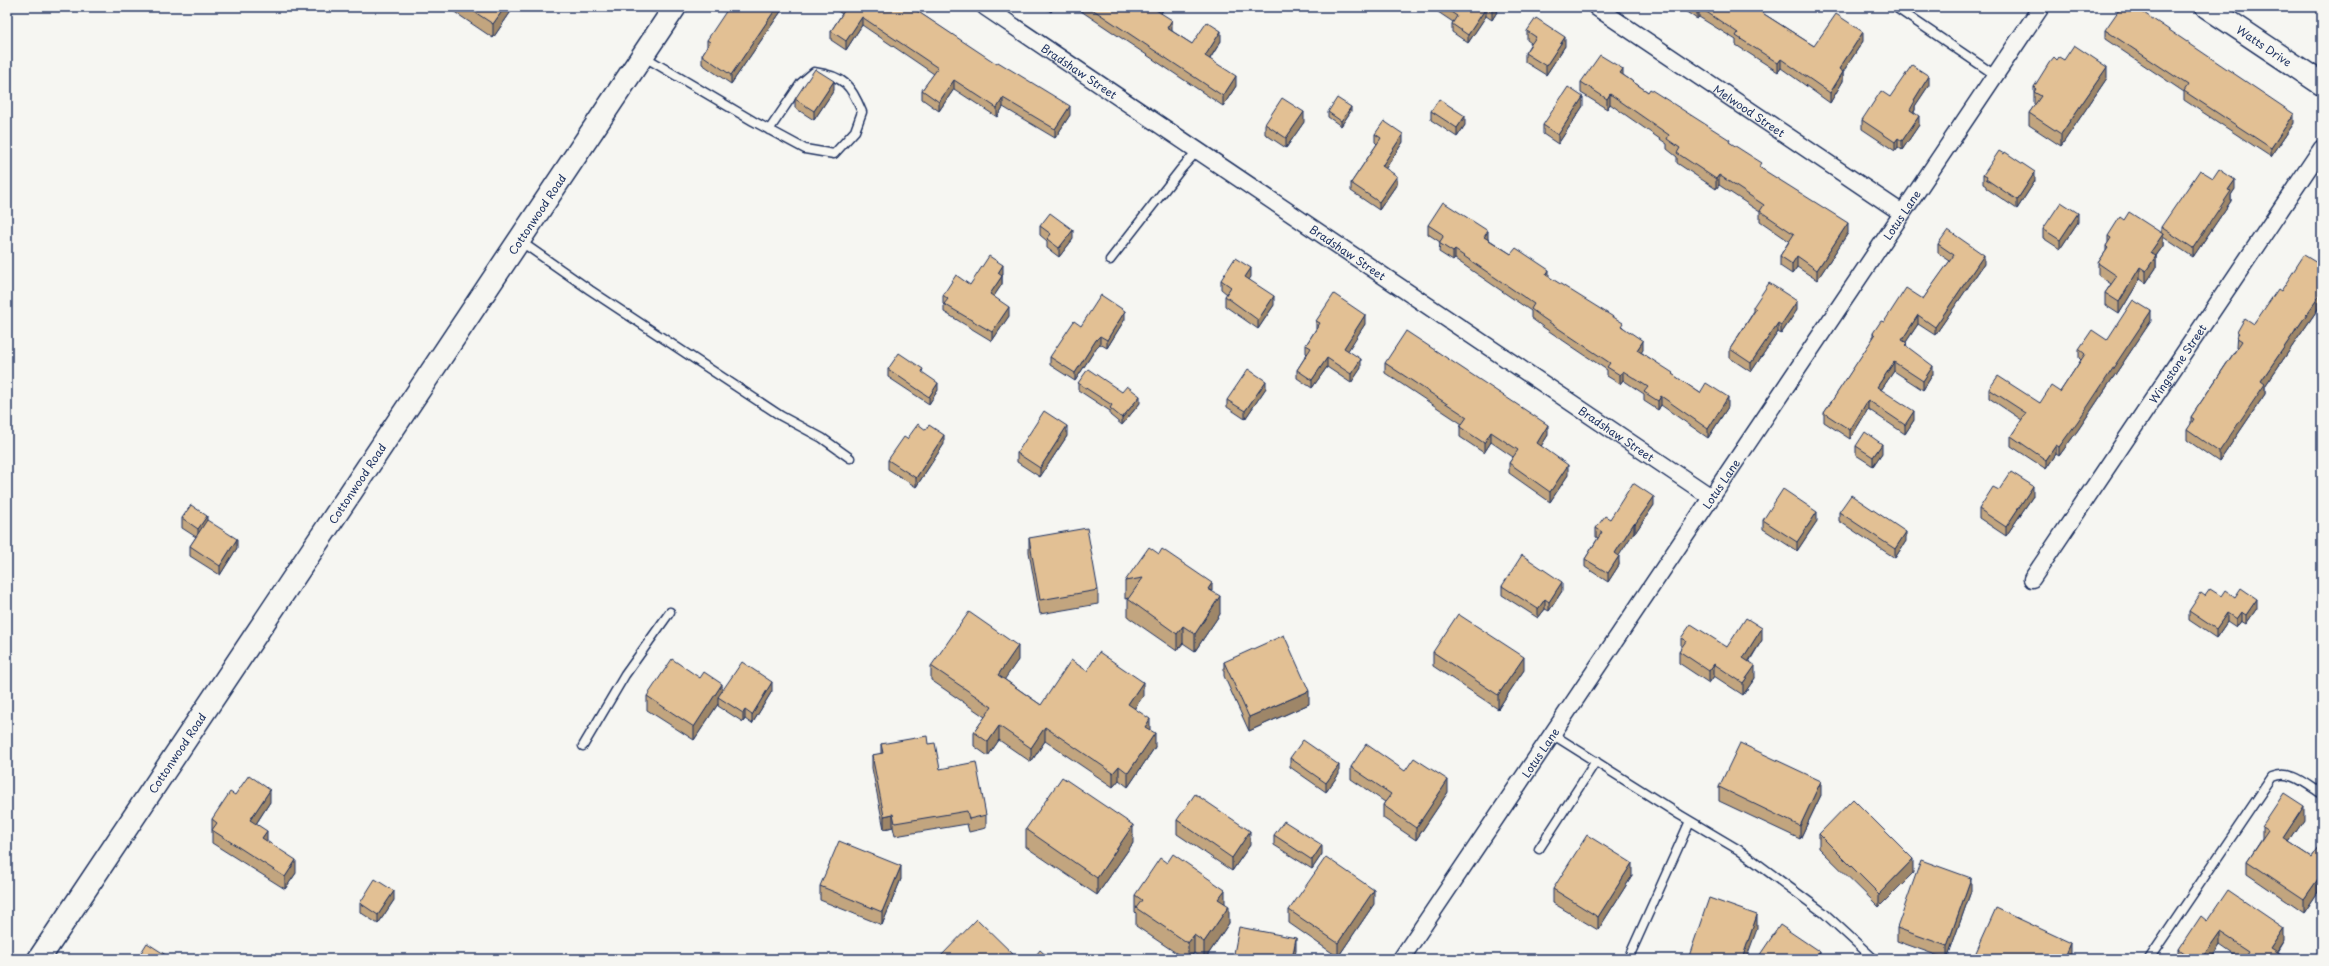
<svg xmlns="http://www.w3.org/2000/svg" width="2329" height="966" font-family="'Playpen Sans',sans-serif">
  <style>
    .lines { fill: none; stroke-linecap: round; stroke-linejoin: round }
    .lane-casing { stroke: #1b2f5e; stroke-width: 11 }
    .street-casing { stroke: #1b2f5e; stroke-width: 19 }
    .secondary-casing { stroke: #1b2f5e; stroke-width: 25 }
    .lane { stroke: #f6f6f2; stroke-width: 8 }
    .street { stroke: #f6f6f2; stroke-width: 16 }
    .secondary { stroke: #f6f6f2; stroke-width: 22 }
    .wall { fill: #c2a57f; stroke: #1b2f5e }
    .shaded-wall { fill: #9e8668; stroke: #1b2f5e }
    .building { fill: #e2c094; stroke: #1b2f5e }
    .labels { text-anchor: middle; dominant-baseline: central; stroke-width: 4; stroke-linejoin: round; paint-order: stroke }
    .street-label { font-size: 11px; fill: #1b2f5e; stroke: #f6f6f2 }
  </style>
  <rect width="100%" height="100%" fill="#f6f6f2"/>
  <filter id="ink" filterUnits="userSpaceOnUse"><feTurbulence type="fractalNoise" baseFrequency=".025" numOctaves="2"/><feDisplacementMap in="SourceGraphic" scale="8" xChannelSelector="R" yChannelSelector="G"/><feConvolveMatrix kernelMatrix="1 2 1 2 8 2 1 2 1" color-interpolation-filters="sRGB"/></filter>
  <g filter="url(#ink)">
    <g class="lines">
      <g class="lane-casing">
        <path id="lane" d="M1895,7L1995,75
          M643,56L753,121L805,149L834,154L855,131L862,112C851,85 844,76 814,72L801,83L769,130
          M520,241L590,290L781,416L822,438L850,458
          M1110,260L1181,169L1198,150
          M1552,734L1680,815L1739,850L1824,913L1874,959
          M583,746L625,675L670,612
          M1539,849L1596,761
          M1628,959L1690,821
          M2149,959L2272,777C2291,769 2306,784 2322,794"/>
      </g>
      <g class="street-casing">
        <g id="street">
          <path id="s1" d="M985,7L1711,497"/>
          <path id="s2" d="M1596,7L1902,213"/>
          <path id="s3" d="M2032,579L2322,148"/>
          <path id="s4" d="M1401,959L2041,7"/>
        </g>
      </g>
      <g class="secondary-casing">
        <g id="secondary">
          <path id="s5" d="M2207,7L2322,84"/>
          <path id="s6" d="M39,959L675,7"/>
        </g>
      </g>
      <use href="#lane" class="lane"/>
      <use href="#street" class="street"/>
      <use href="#secondary" class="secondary"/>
    </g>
    <path class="wall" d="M453,7H514L493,38L453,11Z
      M782,7V10L731,84L702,64V55L707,47V40Z
      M832,7H911L1070,115L1055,138L1003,107L997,117L954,89L939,111L922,99V90L934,74L862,25L846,50L831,40V31L842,14Z
      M1043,7H1054L1051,12Z
      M1075,7H1165L1161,13L1172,30V31L1192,44L1221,41L1210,59L1236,86L1223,106Z
      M1438,7H1500L1492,20L1486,16L1468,43L1452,32V24L1453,22L1438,12Z
      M1679,7H1753L1814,46L1863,41L1843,72V81L1830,103L1781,68L1778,72L1736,45V40L1699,17L1697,19Z
      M2105,30L2294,123L2271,157L2184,100V92L2105,39Z
      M1527,31L1565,46L1546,75L1525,62V53L1531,43L1527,40Z
      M2057,60H2064L2107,78L2061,146L2029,125V113L2035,105L2034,104V87Z
      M1623,75L1648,92L1730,143L1762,169L1848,233L1817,280L1797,267L1792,274L1780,266V256L1789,241L1760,221V212L1719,185L1716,189L1677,163V157L1667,149V144L1610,104L1607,109L1581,93V82Z
      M1929,85L1915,106V110L1914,112L1919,125L1902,150L1898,147L1895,151L1862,129V120L1890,97Z
      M834,90L814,120L795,108V99Z
      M1583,106L1558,144L1543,134V125Z
      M1351,111L1341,126L1328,117V112Z
      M1431,111L1465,125L1457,137L1431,120Z
      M1304,122L1286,148L1265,134V124Z
      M1375,134L1403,142L1385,169L1397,184L1379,210L1351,191V183L1377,144L1375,142Z
      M1983,175L2035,181L2017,209L1986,188V186L1983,184Z
      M2213,178L2235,189L2231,195V201L2193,257L2163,237V246L2156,256V268L2146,283L2140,279L2119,314L2105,305V293L2111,284L2098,275V263L2106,251V246L2108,243V236L2124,220L2161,233V227Z
      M2078,222L2060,249L2043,238V229Z
      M1428,225L1488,239L1511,254L1549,277L1623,327L1643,350L1641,352L1673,375L1700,393L1728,407L1708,438L1661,405L1658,410L1644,401V394L1623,380L1620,384L1607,376V370L1543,327L1531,318V311L1455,259L1453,261L1439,252L1440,242L1428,234Z
      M1040,226L1073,239L1059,257L1047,248V241L1040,235Z
      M1938,244L1984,264L1935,335L1918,324L1906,342L1907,347L1933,374L1923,390L1894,371L1881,390L1914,420L1905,434L1868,409L1850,439L1824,422V413L1873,339V333L1884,322L1923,299L1950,261L1938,253Z
      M2322,266V303L2265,386V394L2219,462L2187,440V430L2191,425V417L2237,348H2236L2237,332L2254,324L2281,291Z
      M1003,274L1002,276V284L994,296L1009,316L992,341L944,312V305L943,304V295L970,285Z
      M1251,277L1249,279L1274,305L1258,329L1225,306V296L1227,294L1221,289V280Z
      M1753,307L1797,310L1781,334L1778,332L1751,372L1730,358V349L1753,313Z
      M1125,319L1107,348L1100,344L1096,348L1075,381L1050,365V357L1081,326Z
      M1316,321L1365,324L1347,351L1361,368L1351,383L1327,367L1312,388L1297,378V370L1307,354L1306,353V345L1316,329Z
      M2151,321L2078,430L2059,456L2056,454L2046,469L2011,446V436L2022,420L1989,398V389L2040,403L2060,392L2081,360L2079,358V349L2107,340Z
      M1385,363L1548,435L1541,446L1568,475L1550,502L1509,473V463L1513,457L1491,442L1484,453L1460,437V427L1462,424L1385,373Z
      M888,369L938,390L929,404L888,377Z
      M1078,383L1122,392L1140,403L1122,425L1110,415V411L1078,390Z
      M1266,388L1245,419L1227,407V400Z
      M1067,436L1040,477L1017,462V453Z
      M907,439L944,444L916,487L888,469V460Z
      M1856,446L1882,453L1873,466L1856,455Z
      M1999,490L2033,496L2006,536L1979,518V509Z
      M1654,505L1635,533L1634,532L1618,556L1619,565L1608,582L1585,567V559L1598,538L1596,537V528L1610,519Z
      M1839,512L1906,541L1895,558L1839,521Z
      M182,518L207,521L237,548L220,575L190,556V546L196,537L182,528Z
      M1763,520L1817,521L1797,551L1763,529Z
      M1029,538L1098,590V604L1040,614L1029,552Z
      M1159,554L1212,591L1220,614L1195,651L1183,643L1177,651L1128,617V598L1125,599V581Z
      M1502,586L1562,591L1549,611L1545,609L1538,618L1502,595Z
      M2205,596L2235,597L2257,608L2246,624L2241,621L2236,628L2227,622L2216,638L2189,620V611Z
      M1681,638L1727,647L1762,640L1749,662L1755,678L1743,695L1714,676L1709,683L1679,663V651L1681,648Z
      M1433,652L1524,670L1498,709L1433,666Z
      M1018,660L1004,679L1041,705L1087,671L1143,696L1134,709L1150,730L1155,747L1128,787L1119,780L1113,787L1045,741L1031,762L999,740L988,756L974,746V732L985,717L931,680V666Z
      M1224,662L1309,704L1249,731L1224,676Z
      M700,678L722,691H772L752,724L745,719L743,722L718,706V704L694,740L647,710V696Z
      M881,744H928L940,769L986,815V828L969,832L967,824L895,836L893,827L884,829L872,768V755L881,754Z
      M1290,758L1339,774L1326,792L1290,767Z
      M1351,767L1405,771L1448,792L1416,840L1383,818V805L1385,802L1351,779Z
      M1719,787L1821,795L1800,839L1719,801Z
      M235,795L270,802L256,824L267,841L296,873L285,889L212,843V819Z
      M1177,820L1250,845L1232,871L1177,834Z
      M2304,820L2289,842L2312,857L2322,843V895L2318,892L2304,913L2247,874V861L2262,838V826Z
      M1026,829L1133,843L1097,895L1026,847Z
      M1819,834L1913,873L1879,907L1819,848Z
      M1274,835L1322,854L1312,869L1274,845Z
      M1632,876L1598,930L1553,903V889Z
      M901,879L882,925L820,900V886Z
      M1971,891L1947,959L1897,941V928Z
      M1135,895L1225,903L1229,923L1205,959H1203L1194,953L1189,959H1185L1136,926V913L1135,912Z
      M394,900L378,924L360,912V903Z
      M1374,904L1338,957L1289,923V910Z
      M2207,921L2284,941L2277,953L2286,959H2240L2220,945L2211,959H2179V949Z"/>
    <path class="shaded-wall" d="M505,7H514L493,38V24Z
      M777,7H782V10L731,84V75Z
      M1051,7H1054L1051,12Z
      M1158,7H1165L1156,20V10Z
      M1495,7H1500L1492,20V11Z
      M1699,7V17L1697,19V10Z
      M1486,8V16L1468,43V35Z
      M862,17V25L846,50V41Z
      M1172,20V30L1167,38V28Z
      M1221,31V41L1205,66V56Z
      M1863,32V41L1839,78V69Z
      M1565,37V46L1546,75V66Z
      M1781,59V68L1778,72V63Z
      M2107,67V78L2061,146V134Z
      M1623,69V80L1620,73Z
      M1843,72V81L1830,103V93Z
      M1236,76V86L1223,106V96Z
      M1929,76V85L1915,106V110L1910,118V110L1914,100Z
      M954,80V89L939,111V102Z
      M834,81V90L814,120V111Z
      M1610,94V104L1607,109V99Z
      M1583,97V106L1558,144V135Z
      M1003,98V107L997,117V108Z
      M1070,106V115L1055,138V129Z
      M1351,107V111L1341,126V121Z
      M1304,112V122L1286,148V138Z
      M2294,114V123L2271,157V148Z
      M1465,116V125L1457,137V128Z
      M1919,116V125L1902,150V141Z
      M1403,134V142L1382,174V166Z
      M1898,138V147L1895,151V142Z
      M2035,172V181L2017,209V200Z
      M1719,175V185L1716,189V179Z
      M1397,176V184L1379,210V202Z
      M2235,180V189L2231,195V201L2193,257V248L2228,190Z
      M2078,213V222L2060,249V240Z
      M1848,223V233L1817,280V270Z
      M1073,230V239L1059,257V248Z
      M1488,231V240L1484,237Z
      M2163,234V246L2150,264V253Z
      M1455,250V259L1453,261V252Z
      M1984,255V264L1935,335V327Z
      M1797,256V267L1792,274V264Z
      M2156,256V268L2146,283V271Z
      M1003,265V274L998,282V273Z
      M2140,267V279L2119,314V302Z
      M1251,268V277L1245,286V277Z
      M1549,270V280L1546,275Z
      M1002,276V284L990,302V294Z
      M2322,292V303L2265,386V394L2219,462V452L2261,381Z
      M1274,296V305L1258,329V320Z
      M1797,301V310L1781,334V325Z
      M1009,307V316L992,341V332Z
      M1125,311V319L1107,348V340Z
      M2151,311V321L2078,430L2059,456V447Z
      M1365,315V324L1344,357V348Z
      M1918,315V324L1902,348V340Z
      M1778,323V332L1751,372V363Z
      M1100,336V344L1096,348L1075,381V373L1096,340Z
      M1643,341V350L1637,359V350Z
      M1327,358V367L1312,388V380Z
      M1361,359V368L1351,383V374Z
      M1894,362V371L1877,396V387Z
      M1933,366V374L1923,390V381Z
      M1623,371V380L1620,384V375Z
      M1266,381V388L1245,419V411Z
      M938,383V390L929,404V397Z
      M1140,396V403L1122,425V418Z
      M1661,396V405L1658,410V401Z
      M1728,397V407L1708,438V429Z
      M1868,400V409L1850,439V430Z
      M1914,411V420L1905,434V425Z
      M1548,425V435L1537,453V443Z
      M1067,426V436L1040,477V468Z
      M1491,432V442L1484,453V443Z
      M944,435V444L916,487V478Z
      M1882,444V453L1873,466V457Z
      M2056,445V454L2046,469V460Z
      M1568,465V475L1550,502V492Z
      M2033,486V496L2006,536V527Z
      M1654,497V505L1635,533V524Z
      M1817,512V521L1797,551V542Z
      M207,516V525L198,538V529Z
      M1634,523V532L1615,562V553Z
      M1906,532V541L1895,558V549Z
      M237,539V548L220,575V566Z
      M1619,556V565L1608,582V573Z
      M1562,582V591L1549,611V602Z
      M1212,583V601L1208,589Z
      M1220,596V614L1195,651V634Z
      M1545,599V609L1538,618V609Z
      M2257,599V608L2246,624V615Z
      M2241,612V621L2236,628V619Z
      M2227,613V622L2216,638V629Z
      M1183,626V643L1177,651V634Z
      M1762,628V640L1743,670V658Z
      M1018,646V660L998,689V675Z
      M1524,657V670L1498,709V695Z
      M1714,664V676L1709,683V671Z
      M1755,666V678L1743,695V683Z
      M772,682V691L752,724V715Z
      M1143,682V696L1128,718V704Z
      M722,684V698L718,697V704L694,740V727Z
      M1309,691V704L1249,731V717Z
      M745,710V719L743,722V713Z
      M1150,719V734L1145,727Z
      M999,726V740L988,756V742Z
      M1045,727V741L1031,762V748Z
      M1155,733V747L1128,787V773Z
      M1339,765V774L1326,792V783Z
      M1119,766V780L1113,787V773Z
      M1448,780V792L1416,840V828Z
      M1821,781V795L1800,839V826Z
      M270,790V802L250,833V820Z
      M2304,806V820L2283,851V838Z
      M893,814V827L884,829V816Z
      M1133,825V843L1097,895V878Z
      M267,831V843L262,838Z
      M1250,831V845L1232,871V858Z
      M1322,845V854L1312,869V860Z
      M1913,859V873L1879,907V894Z
      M296,860V873L285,889V877Z
      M1632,863V876L1598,930V917Z
      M901,866V879L882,925V912Z
      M1971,878V891L1947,959V946Z
      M2318,879V892L2304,913V899Z
      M1225,890V907L1218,899Z
      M1374,890V904L1338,957V943Z
      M394,891V900L378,924V915Z
      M1229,906V923L1205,959H1204V942Z
      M1757,915V929L1746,959H1742Z
      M2284,928V941L2272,959L2270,949Z
      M2220,932V945L2211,959H2201Z
      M1194,935V953L1189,959H1188V943Z
      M1296,938V951L1294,959H1292Z
      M2071,943V957L2070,959H2064Z
      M1820,952V959H1815Z"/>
    <path class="building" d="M467,7H505L493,24Z
      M729,7H777L731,75L702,55L710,42L707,40Z
      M845,7H911L997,64L998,62L1070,106L1055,129L1003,98L997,108L954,80L939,102L922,90L938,68L862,17L846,41L831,31L846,8Z
      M1089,7H1158L1156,10L1172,20L1167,28L1192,44L1207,22L1221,31L1205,56L1236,76L1223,96Z
      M1443,7H1495L1492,11L1486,8L1468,35L1452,24L1457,16Z
      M1693,7H1753L1814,46L1836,14L1863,32L1839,69L1843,72L1830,93L1781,59L1778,63L1736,36L1738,33L1699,7L1697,10Z
      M2121,7H2135L2294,114L2271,148L2184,91L2188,85L2105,30Z
      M1536,18L1565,37L1546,66L1525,53L1536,37L1527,31Z
      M2074,45L2107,67L2061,134L2029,113L2041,96L2034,92L2036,89L2034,87L2049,63L2054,57L2057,60L2059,57L2064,60Z
      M1600,55L1623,69L1620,73L1648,92L1650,89L1730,140L1729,142L1762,163L1759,167L1848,223L1817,270L1797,256L1792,264L1780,256L1794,234L1760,211L1764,205L1719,175L1716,179L1677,153L1680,148L1667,139L1669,135L1610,94L1607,99L1581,82Z
      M1912,65L1929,76L1914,100L1915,101L1910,110L1919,116L1902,141L1898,138L1895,142L1862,120L1881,91L1890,97Z
      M815,69L834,81L814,111L795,99Z
      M1568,87L1583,97L1558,135L1543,125Z
      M1282,98L1304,112L1286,138L1265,124Z
      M1337,98L1351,107L1341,121L1328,112Z
      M1439,99L1465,116L1457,128L1431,111Z
      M1384,121L1403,134L1382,166L1397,176L1379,202L1351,183L1381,138L1375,134Z
      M1999,151L2004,154L2005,152L2035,172L2017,200L1986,179L1987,177L1983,175Z
      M2219,169L2235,180L2228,190L2231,191L2193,248L2161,227L2200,170L2213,178Z
      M1443,202L1488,231L1484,237L1511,254L1516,248L1549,270L1546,275L1623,323L1621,326L1643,341L1637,350L1673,373L1672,374L1700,393L1706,383L1728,397L1708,429L1661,396L1658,401L1644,392L1648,387L1623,371L1620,375L1607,367L1610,363L1543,318L1531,309L1534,304L1455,250L1453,252L1439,243L1443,237L1442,234L1428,225Z
      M2061,202L2078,213L2060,240L2043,229Z
      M2129,212L2163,234L2150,253L2156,256L2146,271L2140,267L2119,302L2105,293L2117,276L2098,263L2108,248L2106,246L2111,238L2108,236L2120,217L2124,220Z
      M1050,213L1073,230L1059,248L1047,239L1051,234L1040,226Z
      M1948,230L1984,255L1935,327L1918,315L1902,340L1907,343L1905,345L1933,366L1923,381L1894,362L1877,387L1914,411L1905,425L1868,400L1850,430L1824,413L1875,335L1873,333L1881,321L1884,322L1906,288L1923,299L1934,283L1954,255L1938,244Z
      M2304,255L2322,266V292L2261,381L2265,384L2219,452L2187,430L2194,419L2191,417L2242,341L2236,337L2239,333L2237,332L2245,318L2254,324L2278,289L2281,291Z
      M989,256L1003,265L998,273L1002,276L990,294L1009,307L992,332L944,304L948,299L943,295L956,275L970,285Z
      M1235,258L1251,268L1245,277L1274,296L1258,320L1225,296L1231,287L1221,280Z
      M1769,283L1797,301L1781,325L1778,323L1751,363L1730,349L1756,309L1753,307Z
      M1334,294L1365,315L1344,348L1361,359L1351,374L1327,358L1312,380L1297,370L1311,348L1306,345L1320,323L1316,321Z
      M1101,295L1125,311L1107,340L1100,336L1096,340L1075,373L1050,357L1074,321L1081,326Z
      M2133,300L2151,311L2078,421L2059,447L2056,445L2046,460L2011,436L2026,413L1989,389L1998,376L2040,403L2051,386L2060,392L2085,354L2079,349L2092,330L2107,340Z
      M1406,331L1548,425L1537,443L1568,465L1550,492L1509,463L1518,450L1491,432L1484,443L1460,427L1467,417L1385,363Z
      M899,353L923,369L922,372L938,383L929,397L888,369Z
      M1088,369L1122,392L1127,386L1140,396L1122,418L1110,408L1112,405L1078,383Z
      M1248,369L1266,381L1245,411L1227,400Z
      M1044,411L1067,426L1040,468L1017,453Z
      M918,424L926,430L929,425L944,435L916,478L888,460L904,437L907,439Z
      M1865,432L1882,444L1873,457L1856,446Z
      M2011,472L2033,486L2006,527L1979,509L1993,487L1999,490Z
      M1633,483L1654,497L1635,524L1634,523L1615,553L1619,556L1608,573L1585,559L1602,532L1596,528L1605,516L1610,519Z
      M1783,489L1817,512L1797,542L1763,520Z
      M1851,495L1906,532L1895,549L1839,512Z
      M191,505L207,516L198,529L182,518Z
      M207,520L237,539L220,566L190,546Z
      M1087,528L1098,590L1040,600L1029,538Z
      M1149,547L1159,554L1162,549L1212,583L1208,589L1220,596L1195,634L1183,626L1177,634L1128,599L1143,578L1125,581Z
      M1522,555L1562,582L1549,602L1545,599L1538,609L1502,586Z
      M2241,588L2257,599L2246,615L2241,612L2236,619L2227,613L2216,629L2189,611L2201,593L2205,596L2210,589L2221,596L2225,590L2235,597Z
      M969,612L1018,646L998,675L1041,705L1071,660L1087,671L1099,652L1143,682L1128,704L1150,719L1145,727L1155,733L1128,773L1119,766L1113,773L1045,727L1031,748L999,726L988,742L974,732L992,707L931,666Z
      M1458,614L1524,657L1498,695L1433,652Z
      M1746,618L1762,628L1743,658L1755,666L1743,683L1714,664L1709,671L1679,651L1686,641L1681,638L1691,624L1727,647Z
      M1284,635L1309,691L1249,717L1224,662Z
      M672,659L700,678L704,672L722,684L694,727L647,696Z
      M742,662L772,682L752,715L745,710L743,713L718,697Z
      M927,736L928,744L935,743L940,769L976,762L986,815L969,819L967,811L895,823L893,814L884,816L872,755L883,753L881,744Z
      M1303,740L1339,765L1326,783L1290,758Z
      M1740,743L1821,781L1800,826L1719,787Z
      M1366,744L1405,771L1414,758L1448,780L1416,828L1383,805L1391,794L1351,767Z
      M249,775L270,790L250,820L267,831L262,838L296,860L285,877L212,830L217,823L212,819L230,792L235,795Z
      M1062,777L1133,825L1097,878L1026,829Z
      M2284,793L2304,806L2283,838L2312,857L2322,843V881L2318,879L2304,899L2247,861L2268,830L2262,826Z
      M1195,794L1250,831L1232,858L1177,820Z
      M1853,799L1913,859L1879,894L1819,834Z
      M1284,821L1322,845L1312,860L1274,835Z
      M1587,835L1632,863L1598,917L1553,889Z
      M839,841L901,866L882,912L820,886Z
      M1173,854L1225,890L1218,899L1229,906L1204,942L1194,935L1188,943L1136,908L1142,900L1135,895L1160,858L1167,863Z
      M1326,857L1374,890L1338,943L1289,910Z
      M1921,860L1971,878L1947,946L1897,928Z
      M375,879L394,891L378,915L360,903Z
      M2228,890L2284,928L2270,949L2286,959H2244L2249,951L2220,932L2201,959H2193L2179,949L2201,916L2207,921Z
      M1709,898L1757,915L1742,959H1688Z
      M1996,908L2071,943L2064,959H1973Z
      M977,919L1018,959H938Z
      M1780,925L1820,952L1815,959H1757Z
      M1239,927L1296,938L1292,959H1233Z
      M147,943L172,959H137Z
      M1040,950L1050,959H1033Z"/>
  </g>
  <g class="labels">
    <g class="street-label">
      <text stroke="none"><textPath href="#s5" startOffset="69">Watts Drive</textPath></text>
      <text stroke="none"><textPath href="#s1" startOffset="114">Bradshaw Street</textPath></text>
      <text stroke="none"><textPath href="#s2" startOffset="185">Melwood Street</textPath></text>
      <text stroke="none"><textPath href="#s6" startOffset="896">Cottonwood Road</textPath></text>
      <text stroke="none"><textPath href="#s4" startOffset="897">Lotus Lane</textPath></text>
      <text stroke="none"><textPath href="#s1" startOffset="438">Bradshaw Street</textPath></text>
      <text stroke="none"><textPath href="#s3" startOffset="260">Wingstone Street</textPath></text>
      <text stroke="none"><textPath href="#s1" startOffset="762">Bradshaw Street</textPath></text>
      <text stroke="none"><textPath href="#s6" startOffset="572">Cottonwood Road</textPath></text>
      <text stroke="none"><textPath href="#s4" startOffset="573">Lotus Lane</textPath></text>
      <text stroke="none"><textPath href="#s6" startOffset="248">Cottonwood Road</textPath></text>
      <text stroke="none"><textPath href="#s4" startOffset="249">Lotus Lane</textPath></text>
    </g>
  </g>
  <rect width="2329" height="966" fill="none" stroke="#f6f6f2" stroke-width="24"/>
  <rect x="12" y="12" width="2305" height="942" fill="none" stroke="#1b2f5e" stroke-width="1.5" filter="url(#ink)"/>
</svg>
